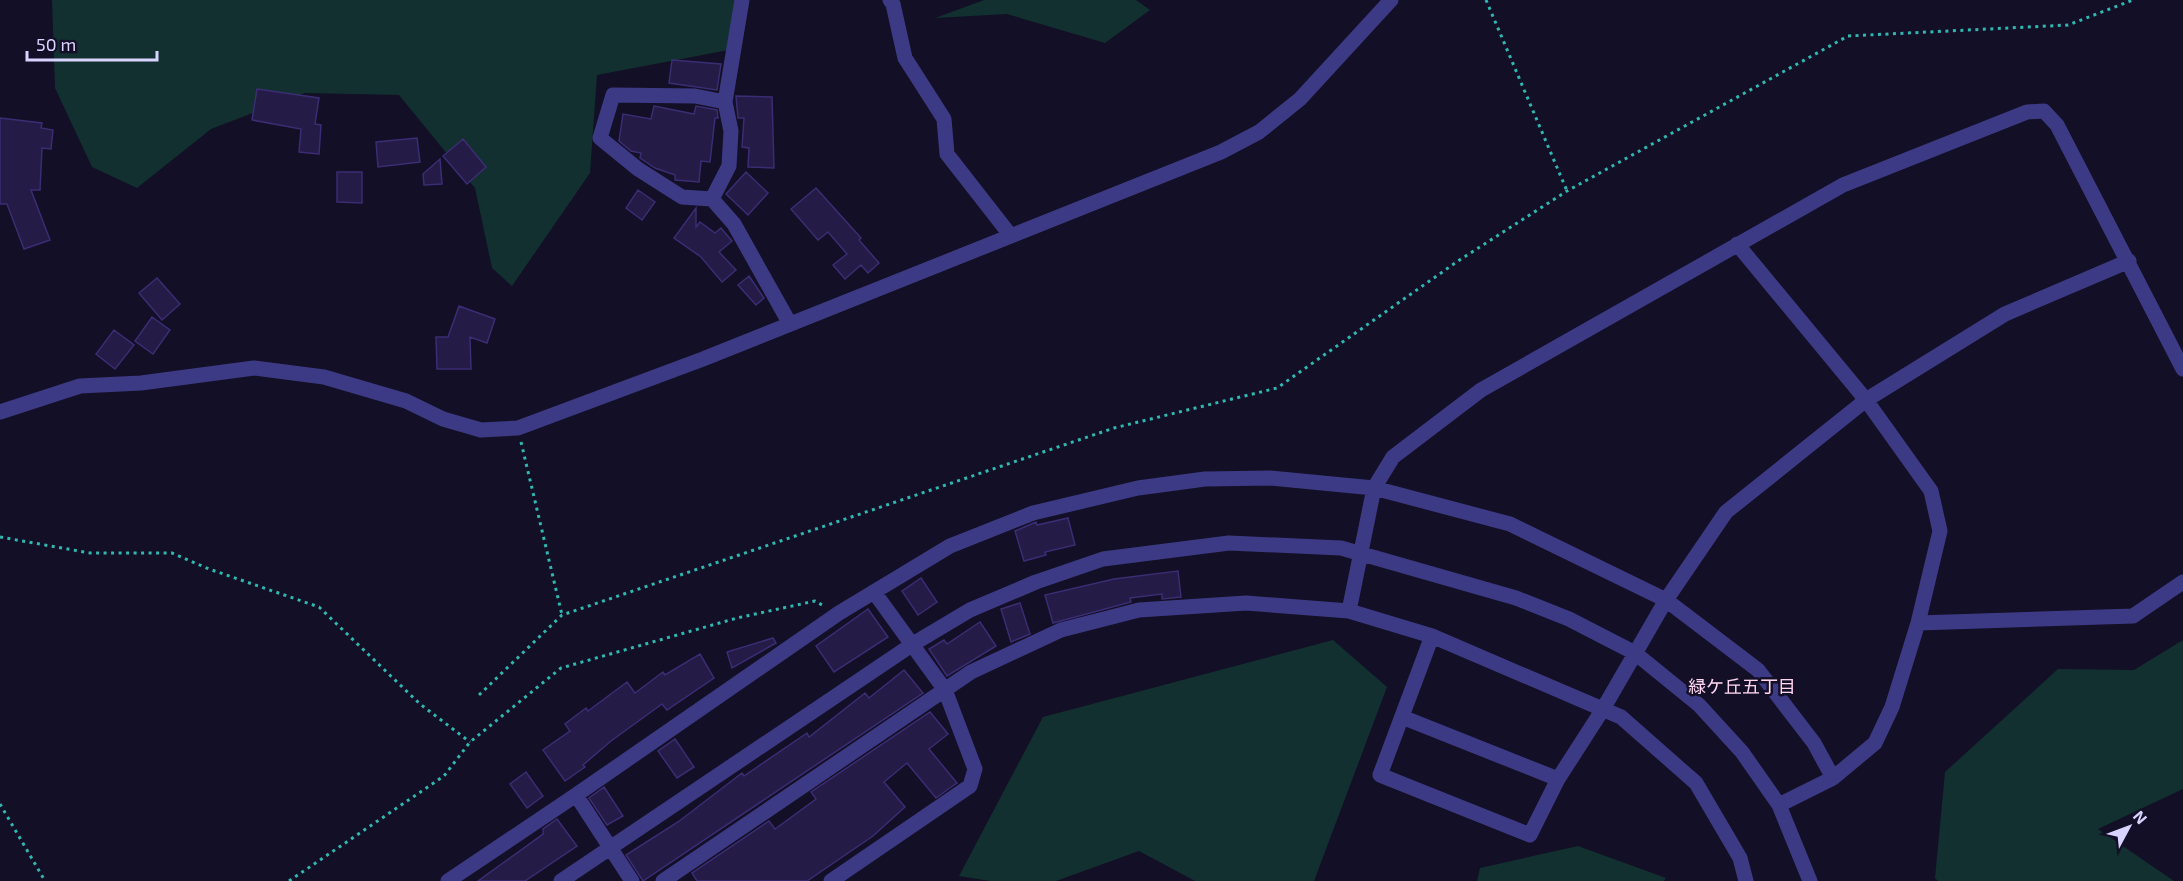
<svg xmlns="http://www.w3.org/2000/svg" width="2183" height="881" font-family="'Exo 2','Noto Sans JP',sans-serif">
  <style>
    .green { fill: #12302f }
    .building { fill: #241b47; stroke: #3b2d73; stroke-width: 1.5 }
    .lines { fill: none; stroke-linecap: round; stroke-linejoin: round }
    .path { stroke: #2fb8b0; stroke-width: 3; stroke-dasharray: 3 4.5; stroke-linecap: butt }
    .minor { stroke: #3d3a85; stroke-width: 15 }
    .labels { text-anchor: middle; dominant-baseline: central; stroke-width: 5; stroke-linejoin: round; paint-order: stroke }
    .neighbourhood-label { font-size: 18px; fill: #ffd6f0; stroke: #130f26 }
  </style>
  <rect width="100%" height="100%" fill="#130f26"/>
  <path class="green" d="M52,0H743L739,48L597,75L590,173L512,286L492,268L475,188L399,95L305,93L211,129L137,188L92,167L55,88Z
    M984,0H1136L1150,10L1105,43L1007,14L935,18Z
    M1333,640L1387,687L1314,881H1195L1139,851L1056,881H990L959,876L1043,717Z
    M2183,640V789L2098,829L2174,881H1938L1935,878L1945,772L2058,669L2134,670Z
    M1578,846L1666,878L1664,881H1477L1480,868Z"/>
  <path class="building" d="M672,60L721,64L717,90L669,83Z
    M257,89L319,98L315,124L321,125L319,154L299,152L301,129L252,120Z
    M736,96L772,97L774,168L748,167L749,148L742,147L744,118H738Z
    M654,106L694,114L696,106L717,110L718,118H715L710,162L701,161L699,182L675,180V175L655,168L640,158L641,153L631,151L619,141L623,114L651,119Z
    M0,118L42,123L41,128L53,130L51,149L42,148L40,190H31L50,240L24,249L7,204H0Z
    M417,138L420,162L378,167L376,142Z
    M463,139L486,167L467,184L443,156Z
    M440,159L442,184L424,185L423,174Z
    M337,172H362V203L337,202Z
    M746,172L768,193L748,215L726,194Z
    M816,188L861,238L859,240L879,263L868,273L861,265L845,279L833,265L847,254L828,232L818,240L791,209Z
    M638,190L655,202L642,220L626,208Z
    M696,208V227L700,222L715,233L721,228L732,241L719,252L736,270L722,282L701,257L674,238Z
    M749,276L764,298L756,305L738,285Z
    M157,278L180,304L162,320L139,293Z
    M459,306L495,319L487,343L470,337L471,369H437L436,337H448Z
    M152,317L170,330L153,354L135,341Z
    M114,330L134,345L115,369L96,354Z
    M1068,518L1075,545L1045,552L1046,555L1024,561L1015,531L1036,522L1037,525Z
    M1178,571L1181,597L1162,599V594L1130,598L1131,602L1053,623L1045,595L1114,579Z
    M921,578L937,602L918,615L902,591Z
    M1020,603L1030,634L1011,642L1001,609Z
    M868,609L888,637L834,672L816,646Z
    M980,622L996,646L947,676L929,649L944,640L947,644Z
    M773,638L776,643L732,668L727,652Z
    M700,654L714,678L667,710L662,704L611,741L583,765L585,767L565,781L543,750L570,731L565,724L586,708L588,711L627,682L635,693L663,672L665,675Z
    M904,670L923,693L643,881L626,855L678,822L742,773L744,776L807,733L809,737L865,693L869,698Z
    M930,712L948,734L929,749L957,783L954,785L936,798L907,763L884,782L905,807L873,836L807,881H697L692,873L769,821L775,829L816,799L811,792Z
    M675,739L694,767L677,778L658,751Z
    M526,772L543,796L527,808L510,784Z
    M604,787L623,816L607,825L589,798Z
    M557,819L577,846L525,881H478L543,834V829Z"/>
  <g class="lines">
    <path class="path" d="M1486,0L1567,191
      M521,442L562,615
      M0,537L90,553H172L209,569L319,607L420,704L470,742
      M479,695L562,615L1114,428L1277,388L1458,261L1567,191L1848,36L2068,25L2133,0
      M0,804L45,881
      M289,881L444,776L470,742L561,668L737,618L815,601L824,606"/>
    <path class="minor" d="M890,0L893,4L905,58L944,119L947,154L1011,236
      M725,102L695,96L613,95L600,138L638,169L682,197L712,199L734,224L790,324
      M712,199L729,166L731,131L725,102L742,0
      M1737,244L1866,400L1931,491L1940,531L1918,623L1892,707L1875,743L1833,778L1779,805
      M0,412L80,386L141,383L254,368L324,377L406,401L443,419L481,430L518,428L703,359L1221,152L1259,132L1300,99L1391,0
      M1349,611L1374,488L1393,457L1481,390L1843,185L2027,112L2044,111L2057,125L2183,369
      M1918,623L2133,616L2183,582
      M1432,636L1380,775L1530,835L1558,779L1603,709L1666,600L1726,512L1866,400L2005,314L2129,261
      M1402,717L1558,779
      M448,881L576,795
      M561,881L913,644L970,610L1036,582L1103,559L1229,543L1341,548L1516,598L1569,619L1635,653L1699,705L1742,752L1779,805L1810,881
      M632,881L576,795L839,613L950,546L1033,513L1138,488L1205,479L1270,478L1374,488L1510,524L1666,600L1758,670L1814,743L1833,778
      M663,881L971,672L1061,630L1139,610L1246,603L1349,611L1432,636L1621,717L1696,783L1740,858L1746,881
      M831,881L970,786L975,769L945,690L874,592"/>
  </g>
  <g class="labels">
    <g class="neighbourhood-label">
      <text x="1742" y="686">緑ケ丘五丁目</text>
    </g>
  </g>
  <g transform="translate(2129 827) rotate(49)" stroke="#130f26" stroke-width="4.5" paint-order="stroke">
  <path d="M0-4.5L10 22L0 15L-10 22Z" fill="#d9d4ff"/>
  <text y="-9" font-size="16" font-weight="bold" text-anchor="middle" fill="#d9d4ff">N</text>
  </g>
  <path d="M27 51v9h130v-9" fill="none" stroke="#d9d4ff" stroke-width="3"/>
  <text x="36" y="51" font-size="18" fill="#d9d4ff" stroke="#130f26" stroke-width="4.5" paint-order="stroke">50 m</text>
</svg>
